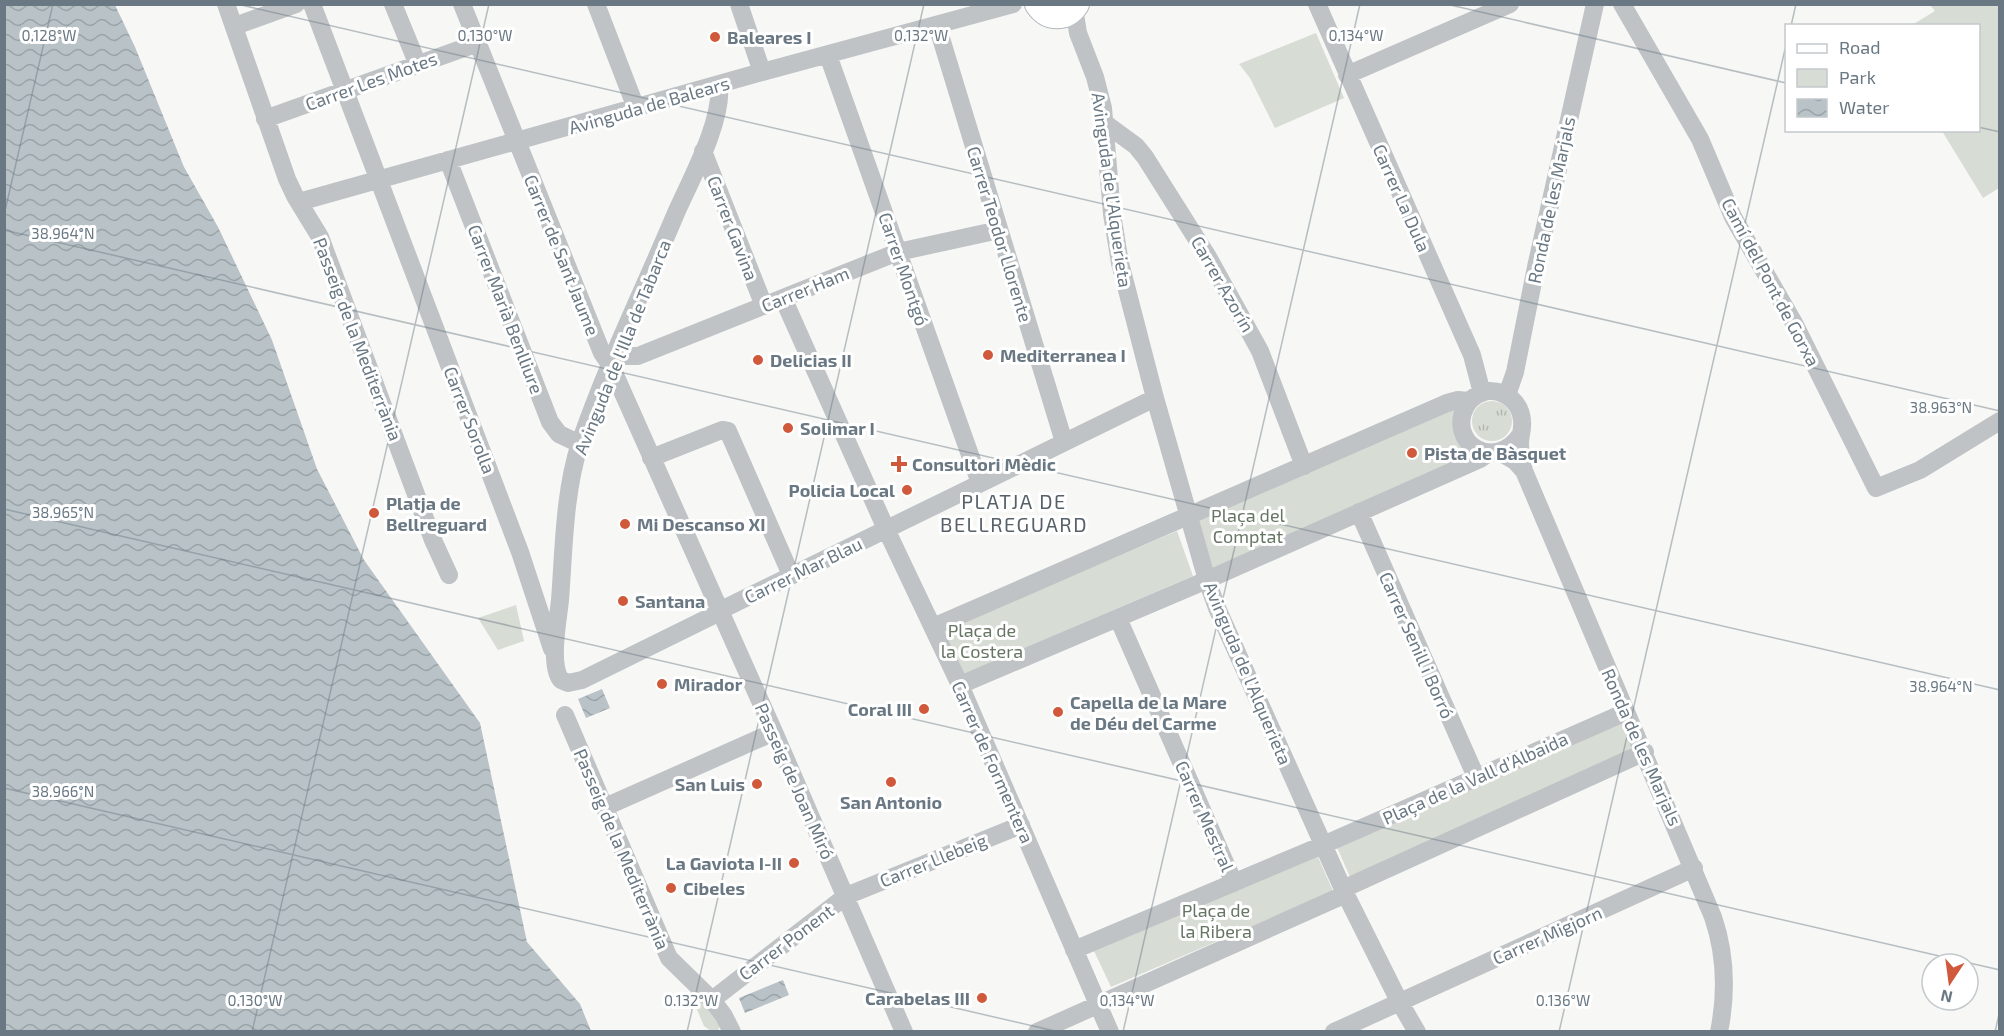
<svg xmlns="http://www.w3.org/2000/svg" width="2004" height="1036" font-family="'Exo 2',sans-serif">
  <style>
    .grass { fill: url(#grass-tufts) }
    .green { fill: #d7dcd4 }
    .water { fill: url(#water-waves) }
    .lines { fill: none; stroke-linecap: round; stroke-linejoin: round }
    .secondary-casing { stroke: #b1b7bb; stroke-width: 28 }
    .street { stroke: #bfc3c6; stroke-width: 18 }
    .secondary { stroke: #fff; stroke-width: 26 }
    .ticks { fill: none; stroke: #697883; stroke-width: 1.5; stroke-opacity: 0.45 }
    .poi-dot { fill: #d1593b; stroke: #fff; stroke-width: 2 }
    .labels { text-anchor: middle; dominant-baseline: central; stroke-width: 6; stroke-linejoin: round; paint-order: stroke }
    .poi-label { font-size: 18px; font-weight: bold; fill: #697883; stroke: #fff; text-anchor: start }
    .street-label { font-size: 18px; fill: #697883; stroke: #fff }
    .park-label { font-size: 18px; fill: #677664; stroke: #fff }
    .neighbourhood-label { font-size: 20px; letter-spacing: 1.5px; fill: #576169; stroke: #fff }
    .ticks-label { font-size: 15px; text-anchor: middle; fill: #697883; stroke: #fff; stroke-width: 6; stroke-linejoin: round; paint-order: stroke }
  </style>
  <defs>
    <pattern id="grass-tufts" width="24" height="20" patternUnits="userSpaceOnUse" patternTransform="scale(1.5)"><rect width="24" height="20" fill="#d7dcd4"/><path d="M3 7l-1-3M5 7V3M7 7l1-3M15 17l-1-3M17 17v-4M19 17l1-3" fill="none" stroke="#b2b7b1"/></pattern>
    <pattern id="water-waves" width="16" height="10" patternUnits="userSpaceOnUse" patternTransform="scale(1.5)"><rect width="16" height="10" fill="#b9c3c7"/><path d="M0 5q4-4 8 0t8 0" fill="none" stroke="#9aa3a7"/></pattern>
  </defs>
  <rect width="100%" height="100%" fill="#f7f7f5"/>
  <path class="grass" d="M1472 421a20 20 0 1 1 40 0a20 20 0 1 1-40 0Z"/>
  <path class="green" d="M1930,5H1999V188L1983,198L1942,131L1978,130V26L1912,25L1935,11Z
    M1316,33L1344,98L1275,128L1250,78L1239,64Z
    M1457,407L1474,454L1213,568L1198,520Z
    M1177,531L1193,576L964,674L944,630Z
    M516,605L524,641L498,650L478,618Z
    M1620,718L1634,751L1350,877L1336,845Z
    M1317,855L1333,891L1111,987L1094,951Z
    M692,989L721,1025L718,1030L711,1031L704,1026L690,993Z"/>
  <path class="water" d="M5,4L115,5L135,47L184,167L218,227L272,340L317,469L364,560L480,723L527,942L580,1004L591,1031H5Z
    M602,689L610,708L586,718L578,699Z
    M783,980L789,995L745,1013L739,998Z"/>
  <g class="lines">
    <g class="secondary-casing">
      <path id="secondary" d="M1038,4C1048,19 1066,19 1076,4"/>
    </g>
    <path class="street" d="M226,4L287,179L295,196L320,237L433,540L449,575
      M312,4L520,552L552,649
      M393,4L418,65
      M462,4L602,353L611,366L774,732L904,1032
      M596,4L636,108
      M739,4L762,72
      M1317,4L1472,355L1482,393
      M1622,4L1700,139L1733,217L1794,323L1876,488L1920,470L2000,421
      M1074,8L1078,33L1095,77L1103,108L1112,214L1120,263L1155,398L1207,580L1217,608L1343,889L1399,1001L1417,1032
      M937,25L1064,442
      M235,26L296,4
      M828,55L980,483
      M1347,75L1510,4
      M719,85C723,121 691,179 676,213C644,289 607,364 580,443C564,493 564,548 560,600C558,620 549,665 561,680L568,683L582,680L720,612
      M265,119L478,43
      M1106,124L1136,146L1145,157L1208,257L1260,351L1304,466
      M703,151L764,306
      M448,160L550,422L559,434L580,444
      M299,202L762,72L1013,4
      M783,298L886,529L960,685L1110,1032
      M615,356H638L898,252L999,230
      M1507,395L1515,372L1536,267L1595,4
      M1499,452L1515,461L1524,471C1522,462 1520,453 1520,444C1520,436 1523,428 1522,421C1521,403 1506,390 1488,391C1479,392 1470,399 1466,406C1446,442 1495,474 1521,434
      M651,458L722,430L728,431L791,575
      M1524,471L1713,917C1726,955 1727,992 1719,1032
      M1359,512L1476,777
      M719,611L1155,398
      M1118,618L1234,883
      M933,627L1447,403L1458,400L1470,401
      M960,685L1207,580L1480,459L1489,453
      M565,715L669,958L712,1000L724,1016L732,1032
      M605,807L774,732
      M1343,889L1645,752
      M1074,950L1323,845L1626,712
      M712,1000L846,896L1021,825
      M1037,1032L1346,894
      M1334,1032L1694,868"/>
    <use href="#secondary" class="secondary"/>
  </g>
  <path class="ticks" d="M237,4L2000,411M1446,4L1786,83M1791,26L1796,4M1978,127L2000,132M4,215L53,4M4,230L2000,690M4,509L2000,970M4,788L1059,1032M252,1032L489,4M687,1032L924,4M1123,1032L1360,4M1559,1032L1786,45M1995,1032L2000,1010"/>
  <g class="poi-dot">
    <circle cx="715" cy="37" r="6"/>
    <circle cx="988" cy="355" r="6"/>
    <circle cx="758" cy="360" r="6"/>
    <circle cx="788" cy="428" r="6"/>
    <circle cx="1412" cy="453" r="6"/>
    <path d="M896 455h6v6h6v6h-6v6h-6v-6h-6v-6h6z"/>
    <circle cx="907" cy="490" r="6"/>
    <circle cx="374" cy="513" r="6"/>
    <circle cx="625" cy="524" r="6"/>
    <circle cx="623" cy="601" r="6"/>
    <circle cx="662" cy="684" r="6"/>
    <circle cx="924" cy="709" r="6"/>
    <circle cx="1058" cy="712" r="6"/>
    <circle cx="891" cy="782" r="6"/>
    <circle cx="757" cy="784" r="6"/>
    <circle cx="794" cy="863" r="6"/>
    <circle cx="671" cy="888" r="6"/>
    <circle cx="982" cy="998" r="6"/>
  </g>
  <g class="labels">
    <g class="poi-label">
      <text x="727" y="37">Baleares I</text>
      <text x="1000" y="355">Mediterranea I</text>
      <text x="770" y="360">Delicias II</text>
      <text x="800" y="428">Solimar I</text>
      <text x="1424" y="453">Pista de Bàsquet</text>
      <text x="912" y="464">Consultori Mèdic</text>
      <text x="895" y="490" text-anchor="end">Policia Local</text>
      <text x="386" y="503">Platja de<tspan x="386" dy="21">Bellreguard</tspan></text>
      <text x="637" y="524">Mi Descanso XI</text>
      <text x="635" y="601">Santana</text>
      <text x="674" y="684">Mirador</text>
      <text x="1070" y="702">Capella de la Mare<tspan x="1070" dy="21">de Déu del Carme</tspan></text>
      <text x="912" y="709" text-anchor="end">Coral III</text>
      <text x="745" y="784" text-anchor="end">San Luis</text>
      <text x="891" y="802" text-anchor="middle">San Antonio</text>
      <text x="782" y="863" text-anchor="end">La Gaviota I-II</text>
      <text x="683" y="888">Cibeles</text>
      <text x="970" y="998" text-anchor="end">Carabelas III</text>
    </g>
    <g class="street-label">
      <text transform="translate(371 81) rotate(-20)">Carrer Les Motes</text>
      <text transform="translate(649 105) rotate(-16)">Avinguda de Balears</text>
      <text transform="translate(1112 190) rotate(82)">Avinguda de l’Alquerieta</text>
      <text transform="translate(1402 198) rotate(66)">Carrer La Dula</text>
      <text transform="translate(1551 200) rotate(-78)">Ronda de les Marjals</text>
      <text transform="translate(733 228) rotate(69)">Carrer Gavina</text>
      <text transform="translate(1000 234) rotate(73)">Carrer Teodor Llorente</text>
      <text transform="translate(562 255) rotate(68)">Carrer de Sant Jaume</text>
      <text transform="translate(904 269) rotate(71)">Carrer Montgó</text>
      <text transform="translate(1771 282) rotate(62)">Camí del Pont de Gorxa</text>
      <text transform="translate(1223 284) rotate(60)">Carrer Azorín</text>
      <text transform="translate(805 289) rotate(-22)">Carrer Ham</text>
      <text transform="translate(506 309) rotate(69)">Carrer Marià Benlliure</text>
      <text transform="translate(358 339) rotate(69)">Passeig de la Mediterrània</text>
      <text transform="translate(622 347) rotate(-68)">Avinguda de l'Illa de Tabarca</text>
      <text transform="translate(470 420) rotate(69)">Carrer Sorolla</text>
      <text transform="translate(803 570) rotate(-26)">Carrer Mar Blau</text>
      <text transform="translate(1417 645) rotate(66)">Carrer Senill i Borró</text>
      <text transform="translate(1248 673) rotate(67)">Avinguda de l’Alquerieta</text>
      <text transform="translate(1642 747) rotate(66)">Ronda de les Marjals</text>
      <text transform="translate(993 762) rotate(66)">Carrer de Formentera</text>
      <text transform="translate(1475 778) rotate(-24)">Plaça de la Vall d’Albaida</text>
      <text transform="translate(795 781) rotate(66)">Passeig de Joan Miró</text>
      <text transform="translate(1205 816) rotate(66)">Carrer Mestral</text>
      <text transform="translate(622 849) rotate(67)">Passeig de la Mediterrània</text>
      <text transform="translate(933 860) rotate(-22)">Carrer Llebeig</text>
      <text transform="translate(1547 935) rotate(-24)">Carrer Migjorn</text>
      <text transform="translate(786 942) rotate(-37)">Carrer Ponent</text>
    </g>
    <g class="park-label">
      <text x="1248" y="515">Plaça del<tspan x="1248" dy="21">Comptat</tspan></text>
      <text x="982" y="630">Plaça de<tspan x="982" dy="21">la Costera</tspan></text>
      <text x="1216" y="910">Plaça de<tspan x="1216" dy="21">la Ribera</tspan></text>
    </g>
    <g class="neighbourhood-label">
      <text x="1014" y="501">PLATJA DE<tspan x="1014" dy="23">BELLREGUARD</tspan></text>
    </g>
  </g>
  <g class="ticks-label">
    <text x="49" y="41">0.128°W</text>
    <text x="485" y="41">0.130°W</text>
    <text x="921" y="41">0.132°W</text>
    <text x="1356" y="41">0.134°W</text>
    <text x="63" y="239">38.964°N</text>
    <text x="1941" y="413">38.963°N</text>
    <text x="63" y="518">38.965°N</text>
    <text x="1941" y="692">38.964°N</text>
    <text x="63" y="797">38.966°N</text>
    <text x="255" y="1006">0.130°W</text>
    <text x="691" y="1006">0.132°W</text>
    <text x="1127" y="1006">0.134°W</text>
    <text x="1563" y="1006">0.136°W</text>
  </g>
  <rect width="2004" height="1036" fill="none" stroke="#697883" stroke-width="12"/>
  <rect x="1785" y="24" width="195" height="108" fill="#ffffff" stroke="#c3c9cd" stroke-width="1.5"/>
  <rect x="1797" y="44" width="30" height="9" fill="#ffffff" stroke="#c3c9cd" stroke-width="1.5"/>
  <text x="1839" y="54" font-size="18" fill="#697883">Road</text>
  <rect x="1797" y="69" width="30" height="18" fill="#d7dcd4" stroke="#c3c9cd" stroke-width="1.5"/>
  <text x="1839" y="84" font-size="18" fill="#697883">Park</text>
  <rect x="1797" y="99" width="30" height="18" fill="url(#water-waves)" stroke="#c3c9cd" stroke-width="1.5"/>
  <text x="1839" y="114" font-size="18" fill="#697883">Water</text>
  <g transform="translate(1950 982) rotate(193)"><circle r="28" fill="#ffffff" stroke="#c3c9cd" stroke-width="1.5"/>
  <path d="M0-4.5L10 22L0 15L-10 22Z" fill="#d1593b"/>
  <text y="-9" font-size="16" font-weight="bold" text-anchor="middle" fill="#697883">N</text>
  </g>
</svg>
